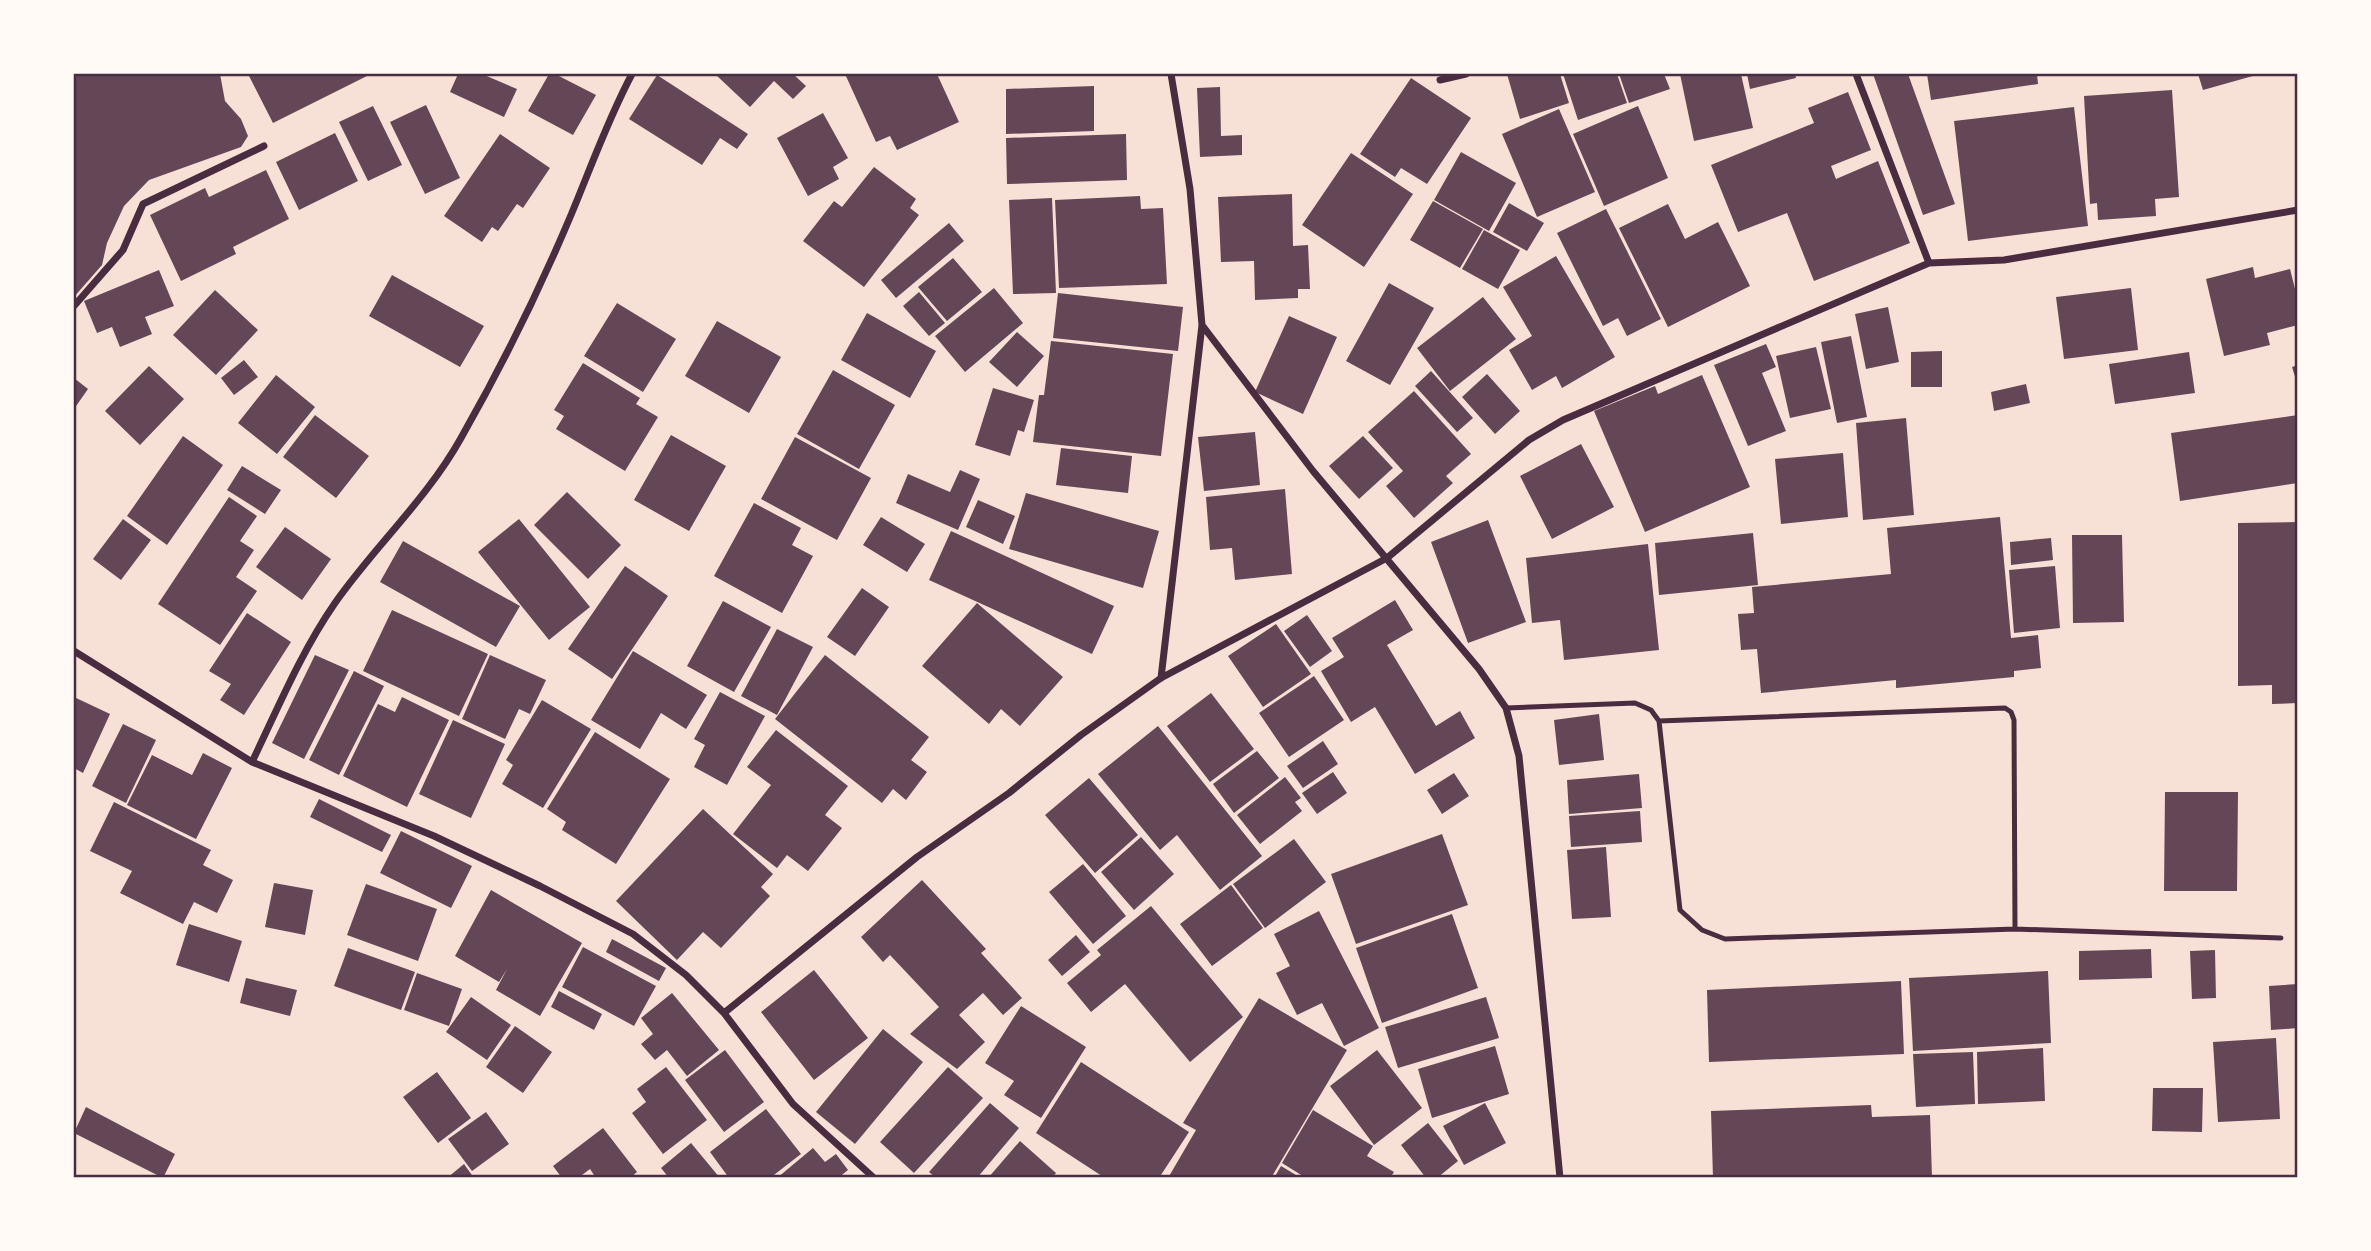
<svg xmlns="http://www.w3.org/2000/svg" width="2371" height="1251" font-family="'PT Sans Narrow',sans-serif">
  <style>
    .building { fill: #644757 }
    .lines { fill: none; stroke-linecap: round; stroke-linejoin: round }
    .service { stroke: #4a2c40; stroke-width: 5 }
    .minor { stroke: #4a2c40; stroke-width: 7 }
    .neatline { fill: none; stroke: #4a2c40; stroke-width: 2.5 }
  </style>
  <rect width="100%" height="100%" fill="#f7e1d7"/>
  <path class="building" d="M74,74H220L225,101L241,119L248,136L241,147L149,180L124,206L107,243L102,265L74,297Z
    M248,74H371L273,123Z
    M458,74H482L517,89L504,117L450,92Z
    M549,74H555L596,95L573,135L528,111Z
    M715,74H793L806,86L793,99L774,81L750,107Z
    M845,74H937L959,122L897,150L890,136L876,142Z
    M1507,74H1560L1569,103L1520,119Z
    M1563,74H1617L1627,103L1578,120Z
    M1619,74H1664L1670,89L1629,103Z
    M1680,74H1741L1753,128L1694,141Z
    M1747,74H1795L1796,78L1750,89Z
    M1873,74H1908L1955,204L1923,215Z
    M1927,74H2037L2038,84L1931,100Z
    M2198,74H2260L2203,90Z
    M657,75L748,134L737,149L720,138L702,165L629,119Z
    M1411,78L1471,118L1427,184L1401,168L1395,177L1360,154Z
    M1094,86V131L1006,134V89Z
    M1220,87L1221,136L1242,135V155L1200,157L1197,88Z
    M2172,90L2179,197L2155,199L2156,216L2098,220L2097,203L2090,204L2084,96Z
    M1848,92L1871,150L1831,166L1836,179L1878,161L1910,243L1814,281L1787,213L1738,232L1711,165L1814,123L1808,108Z
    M426,105L460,178L425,194L390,122Z
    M373,106L402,165L368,181L339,122Z
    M1638,106L1668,178L1604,206L1573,134Z
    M2074,107L2088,226L1968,241L1954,121Z
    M1559,109L1595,192L1537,217L1502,134Z
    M823,113L848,158L833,167L839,179L808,196L777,138Z
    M335,133L358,181L299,210L276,162Z
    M500,134L550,168L523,208L517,204L498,231L492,227L482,242L444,216Z
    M1126,134L1127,180L1007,184L1006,138Z
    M1461,152L1516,183L1489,231L1434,200Z
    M1351,153L1413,194L1364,267L1302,225Z
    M874,167L916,199L910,208L919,215L864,287L803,241L834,201L842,207Z
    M266,170L289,219L233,247L236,254L181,281L150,215L205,188L209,197Z
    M1292,194L1293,246L1308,245L1310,289H1298V298L1255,300L1254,261L1221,262L1218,197Z
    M1140,196L1141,209L1163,208L1167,284L1059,288L1055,200Z
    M1052,198L1056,293L1013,294L1009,200Z
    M1433,201L1483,229L1460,268L1410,240Z
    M1509,203L1544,223L1527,251L1493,232Z
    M1668,204L1685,239L1718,222L1750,286L1668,327L1619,228Z
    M1606,209L1661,319L1627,336L1618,318L1603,326L1557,233Z
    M949,223L964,241L896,298L881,280Z
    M1484,230L1520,250L1498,289L1462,269Z
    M1556,256L1615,357L1562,388L1556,376L1532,390L1509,350L1532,336L1503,287Z
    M953,258L982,292L947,321L918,287Z
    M2253,267L2255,278L2290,269L2298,301V325L2267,333L2270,345L2224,356L2206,279Z
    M159,270L174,306L145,317L152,334L120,347L112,327L97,333L84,301Z
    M392,275L484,326L460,367L369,316Z
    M1389,283L1434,308L1390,385L1346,361Z
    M994,288L1023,323L965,372L935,336Z
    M2131,288L2138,350L2064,359L2056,297Z
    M215,290L258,330L216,375L173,335Z
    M919,292L945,323L929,336L903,306Z
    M1058,293L1183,307L1178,351L1053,338Z
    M1483,297L1516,339L1450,391L1417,348Z
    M617,303L676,339L643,392L584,356Z
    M1888,307L1899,362L1866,369L1855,314Z
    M867,313L936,351L910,398L841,360Z
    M1289,316L1337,337L1303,414L1255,392Z
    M717,321L781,357L749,413L685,376Z
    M1017,332L1044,356L1017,387L989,362Z
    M1851,336L1867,417L1837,423L1821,342Z
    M1051,341L1173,354L1161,456L1033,442L1039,395H1044Z
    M1766,344L1776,367L1762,373L1786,431L1748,446L1714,365Z
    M1816,347L1831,409L1790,418L1776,356Z
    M1942,351V387H1911V352Z
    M2189,352L2195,393L2115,404L2109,364Z
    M244,360L258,377L234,395L221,378Z
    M583,363L640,398L636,404L658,417L625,471L556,429L564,416L554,410Z
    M2298,365V383H2297L2292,367Z
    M149,366L184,399L140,445L105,411Z
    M833,370L895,405L859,469L797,434Z
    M1431,371L1473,418L1457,432L1415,386Z
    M1487,374L1520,411L1495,434L1462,397Z
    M276,375L315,407L277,454L238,423Z
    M1702,375L1750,487L1645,532L1594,411L1655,386L1658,394Z
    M74,378L88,389L74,409Z
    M2026,384L2030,403L1994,411L1991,392Z
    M993,388L1034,400L1024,432L1018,430L1010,456L975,445Z
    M1414,391L1471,454L1446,476L1453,483L1414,518L1386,486L1403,471L1368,432Z
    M315,415L369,456L336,498L283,457Z
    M2298,415V483L2180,501L2171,433Z
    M1906,418L1914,515L1863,520L1856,423Z
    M1255,432L1260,485L1204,491L1198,437Z
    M671,435L726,466L689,531L634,500Z
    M183,436L223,465L167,545L127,516Z
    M1363,436L1393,468L1359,499L1329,466Z
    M795,437L871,478L837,540L761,499Z
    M1581,444L1614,507L1552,539L1520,476Z
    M1061,448L1132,456L1128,493L1056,485Z
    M1843,453L1848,517L1781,524L1775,459Z
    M242,466L281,490L265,514L227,490Z
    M960,470L980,479L958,530L896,503L908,474L950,492Z
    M1285,489L1292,574L1235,580L1232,548L1210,550L1206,497Z
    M567,492L621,545L588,579L534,525Z
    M1026,493L1159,531L1143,588L1009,549Z
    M229,497L257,516L240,541L254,550L236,577L257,591L220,645L158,604Z
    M978,500L1015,516L1003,544L966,527Z
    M754,503L801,528L792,545L813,556L782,613L714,576Z
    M881,517L925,544L907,572L863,545Z
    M2000,517L2011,638L2038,635L2041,668L2014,671V677L1896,688V680L1761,693L1757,649L1741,650L1738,614L1754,613L1752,587L1891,574L1887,528Z
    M123,519L151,540L121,580L93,559Z
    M519,519L590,607L549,640L478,552Z
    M1488,520L1526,622L1468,643L1431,542Z
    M2298,522V703L2272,704V685L2238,686V523Z
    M285,527L331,559L302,600L256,567Z
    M951,531L1114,606L1092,654L929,580Z
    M1753,533L1758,585L1659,595L1655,543Z
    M2072,535H2122L2124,622L2073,623Z
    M2051,538L2053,560L2011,565L2010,542Z
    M403,541L520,606L496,647L380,582Z
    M1648,544L1659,650L1564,660L1560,620L1532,623L1526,558Z
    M625,566L668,596L612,679L568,649Z
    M2055,566L2060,628L2014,633L2009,570Z
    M862,588L889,607L855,656L827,637Z
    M1395,600L1413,630L1387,645L1436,726L1460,711L1475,738L1415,774L1375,707L1351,722L1321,671L1344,657L1332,638Z
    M723,601L771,627L734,692L687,666Z
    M977,603L1063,677L1020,726L1001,709L989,724L922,666Z
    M392,610L488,654L459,716L363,671Z
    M247,613L291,642L244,715L220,700L231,684L209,671Z
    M1307,615L1332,651L1310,667L1284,631Z
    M1276,624L1311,674L1263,707L1228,656Z
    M777,629L813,647L777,715L741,696Z
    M633,651L707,695L686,729L661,713L640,749L591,720Z
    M315,655L349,670L304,759L272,743Z
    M490,655L546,680L530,714L519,709L505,739L462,719Z
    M825,655L929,737L911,760L927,772L906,800L893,789L882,803L775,719Z
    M354,671L384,686L339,775L309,760Z
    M1314,676L1344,720L1289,757L1259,713Z
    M720,692L765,716L727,785L694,767L705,745L694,739Z
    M1211,693L1254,749L1210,782L1167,726Z
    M74,697L110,714L83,773L74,768Z
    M402,697L449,720L407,807L343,776L378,704L395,712Z
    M542,700L591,729L543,808L502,784L513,765L506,760Z
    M1599,714L1604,760L1559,765L1554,720Z
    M453,720L505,744L471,818L419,794Z
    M123,724L156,740L126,803L92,786Z
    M1158,726L1262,856L1220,890L1177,835L1160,850L1098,774Z
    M776,730L848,786L825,815L842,828L808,871L787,855L777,868L733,834L771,785L747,767Z
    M595,732L670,779L616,864L562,830L566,822L547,809Z
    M1323,741L1338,764L1303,788L1287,766Z
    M1257,751L1279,778L1234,813L1213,784Z
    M203,753L232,768L196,839L127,805L152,755L192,775Z
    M1333,772L1347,793L1317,814L1302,793Z
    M1454,773L1469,796L1442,814L1427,790Z
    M1639,774L1642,808L1569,814L1567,780Z
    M1285,777L1301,798L1295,802L1302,811L1260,844L1237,815Z
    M1089,778L1138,835L1095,873L1045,815Z
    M2165,792H2238L2237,891H2164Z
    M319,799L391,835L382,852L310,817Z
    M114,802L211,850L203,865L233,880L217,913L194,902L183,924L120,893L132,871L90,851Z
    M703,809L773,874L761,887L770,896L721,948L703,932L677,960L616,901Z
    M1640,811L1642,842L1571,847L1569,816Z
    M401,831L472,866L451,908L380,873Z
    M1442,834L1468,905L1356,944L1331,874Z
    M1141,837L1174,874L1134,910L1101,872Z
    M1294,839L1326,882L1265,928L1233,884Z
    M1606,847L1611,917L1572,919L1567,850Z
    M1083,864L1126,916L1093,944L1049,892Z
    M922,880L986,949L981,953L1022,998L1003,1015L983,993L959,1015L985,1042L957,1069L910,1034L939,1007L890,955L883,962L861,937Z
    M274,883L313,890L305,935L265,927Z
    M366,884L437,909L418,961L347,935Z
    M1231,885L1263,928L1212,966L1180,924Z
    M491,890L582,943L540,1016L496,990L507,969L499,982L455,956Z
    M1151,906L1243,1017L1190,1062L1125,984L1091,1012L1067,983L1101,955L1097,950Z
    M1319,911L1379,1028L1344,1046L1322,1003L1297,1015L1276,973L1290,966L1274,934Z
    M1452,914L1478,988L1382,1023L1356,948Z
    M189,924L242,941L229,982L176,965Z
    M1076,935L1090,952L1062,976L1048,960Z
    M612,939L666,968L659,981L606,952Z
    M583,947L656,986L634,1026L562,987Z
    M348,948L415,972L401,1010L334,986Z
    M2151,949L2152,978L2079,980V951Z
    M2215,950L2216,998L2192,999L2190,951Z
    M814,970L868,1038L814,1080L761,1012Z
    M2048,971L2051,1043L1913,1051L1909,978Z
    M417,973L462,989L449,1026L404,1010Z
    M246,978L297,990L290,1016L240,1003Z
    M1901,981L1904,1054L1709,1062L1707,990Z
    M2298,984V1028L2271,1030L2269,986Z
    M559,991L602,1014L594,1030L551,1007Z
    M672,993L719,1050L687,1076L667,1050L655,1060L641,1044L653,1034L641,1018Z
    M471,997L511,1025L487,1060L446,1032Z
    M1486,997L1499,1038L1398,1068L1385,1027Z
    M1259,998L1347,1050L1271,1178H1168L1196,1130L1183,1123Z
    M1021,1006L1086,1047L1041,1118L1004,1095L1014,1081L985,1063Z
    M515,1026L552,1052L523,1093L486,1067Z
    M883,1029L923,1062L855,1144L816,1112Z
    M2276,1038L2280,1119L2218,1122L2213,1042Z
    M1495,1046L1509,1094L1432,1118L1418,1069Z
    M2043,1048L2045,1101L1978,1104L1977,1052Z
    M725,1050L764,1102L724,1132L685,1080Z
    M1377,1050L1422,1108L1374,1145L1330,1086Z
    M1973,1052L1975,1104L1916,1107L1913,1054Z
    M1081,1062L1189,1132L1159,1178H1105L1036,1133Z
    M666,1067L707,1120L663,1154L632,1113L646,1102L637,1089Z
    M948,1067L983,1098L914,1173L880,1142Z
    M437,1072L471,1118L438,1143L403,1097Z
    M2153,1088H2203L2202,1132L2152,1131Z
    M990,1103L1019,1128L977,1178H936L929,1172Z
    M1485,1103L1506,1143L1464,1165L1443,1126Z
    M1871,1105L1872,1117L1930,1115L1932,1178H1713L1711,1111Z
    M86,1107L175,1154L163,1178L74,1133Z
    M766,1109L801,1154L770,1178H729L710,1152Z
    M1313,1110L1373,1146L1367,1156L1394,1172L1390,1178H1306L1282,1163Z
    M486,1112L509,1144L472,1171L448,1139Z
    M1428,1123L1458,1161L1437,1178H1426L1401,1145Z
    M603,1128L637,1172L630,1178H596L590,1169L578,1178H562L553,1166Z
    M1020,1141L1056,1173L1052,1178H988Z
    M691,1143L720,1178H669L661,1168Z
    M813,1148L825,1162L836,1154L848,1170L838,1178H777Z
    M464,1164L474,1178H447Z
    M1281,1166L1301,1178H1274Z"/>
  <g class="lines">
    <path class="service" d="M1506,708L1635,703L1651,710L1659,721L1680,910L1702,930L1725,939L2015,929L2281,938
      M1659,721L2005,708L2011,712L2014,720L2015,929"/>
    <path class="minor" d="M1856,74L1929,263
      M1440,80L1466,74
      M74,306L123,250L143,204L264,146
      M1202,325L1313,471L1479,669L1506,708L1519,756L1560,1178
      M74,651L252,762L434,836L540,886L633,934L686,975L724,1013L793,1104L874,1178
      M1161,678L1202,325L1190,189L1171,74
      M252,762C278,708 301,652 335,603C375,546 427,499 461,438C502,366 539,291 571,215C591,167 608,119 632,74
      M724,1013L917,857L1009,793L1081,735L1161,678L1387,558L1529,440L1563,420L1929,263L2004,260L2298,210"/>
  </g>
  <rect width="2371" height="1251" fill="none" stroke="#fffaf5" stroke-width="150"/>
  <rect x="75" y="75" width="2221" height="1101" class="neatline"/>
</svg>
